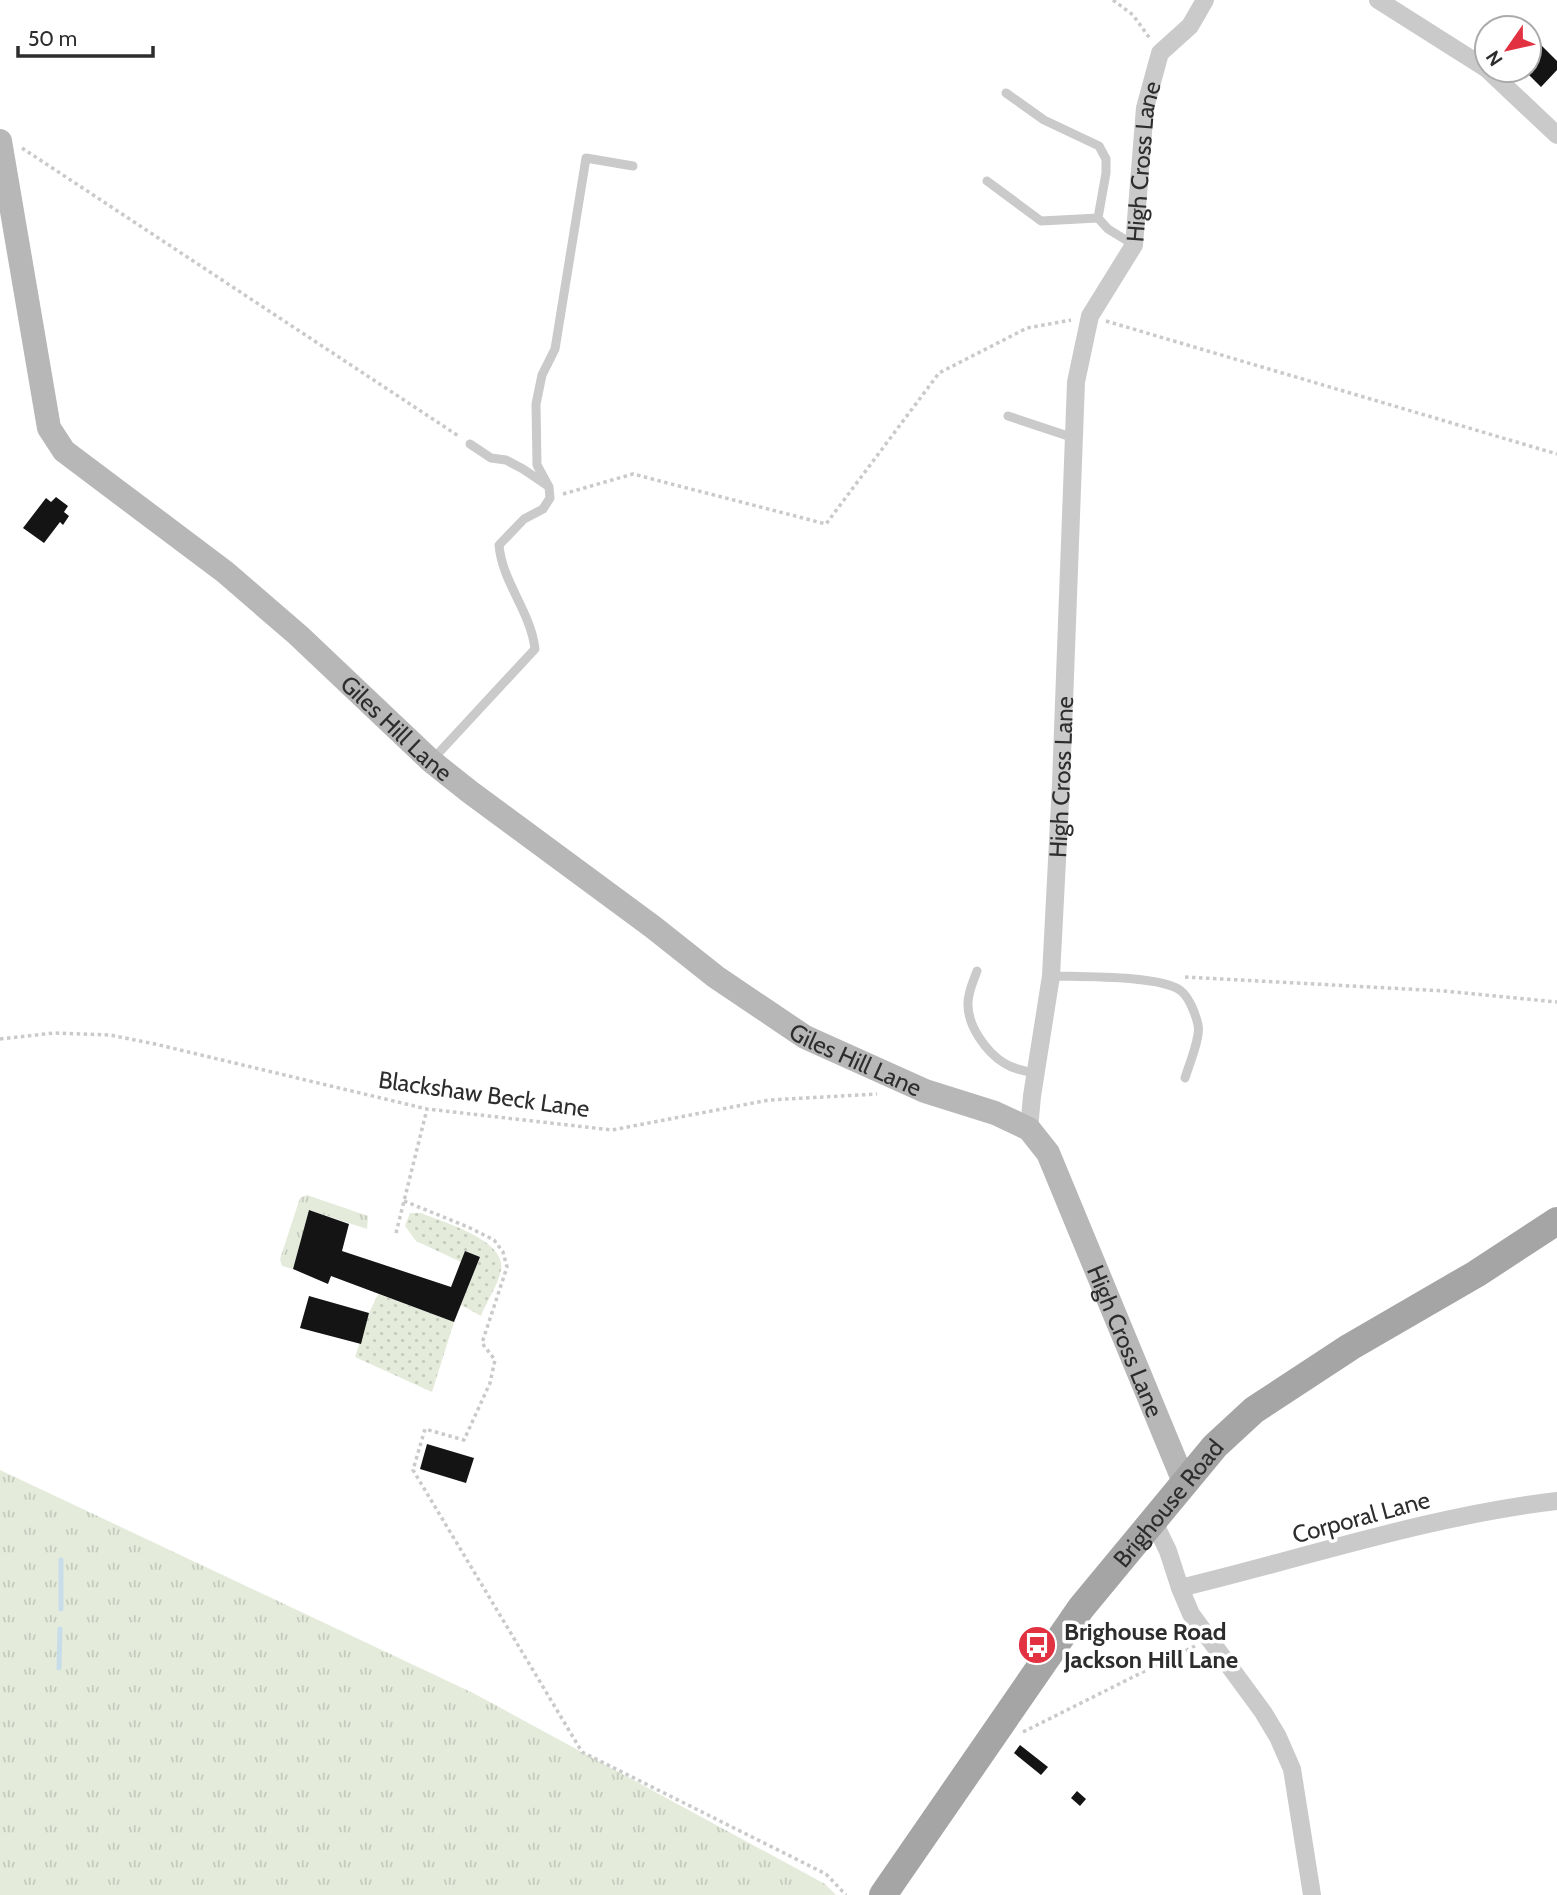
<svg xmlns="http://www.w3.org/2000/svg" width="1557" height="1895" font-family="Cabin,sans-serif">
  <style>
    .grass { fill: url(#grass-tufts) }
    .garden { fill: url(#garden-dots) }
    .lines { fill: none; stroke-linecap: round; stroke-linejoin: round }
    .stream { stroke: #c7ddea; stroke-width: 5 }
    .building { fill: #141414 }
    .path { stroke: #cacaca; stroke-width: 3.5; stroke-dasharray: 3.5 3.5; stroke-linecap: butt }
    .lane { stroke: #cacaca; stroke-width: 9 }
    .street { stroke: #cacaca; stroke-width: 18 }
    .secondary { stroke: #b7b7b7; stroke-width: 24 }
    .primary { stroke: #a5a5a5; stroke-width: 28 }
    .labels { text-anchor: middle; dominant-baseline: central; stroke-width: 7; stroke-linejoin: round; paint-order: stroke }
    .street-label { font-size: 24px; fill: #2d2d2d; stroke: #fff }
    .poi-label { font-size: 24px; font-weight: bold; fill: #2d2d2d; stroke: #fff; text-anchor: start }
  </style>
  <defs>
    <pattern id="grass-tufts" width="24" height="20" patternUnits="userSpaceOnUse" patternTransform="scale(1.75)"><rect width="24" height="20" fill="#e4ebdb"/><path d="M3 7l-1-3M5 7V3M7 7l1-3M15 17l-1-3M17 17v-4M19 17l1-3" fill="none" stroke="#c4cabc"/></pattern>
    <pattern id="garden-dots" width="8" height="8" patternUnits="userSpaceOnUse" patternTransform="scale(1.75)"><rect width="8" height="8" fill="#e4ebdb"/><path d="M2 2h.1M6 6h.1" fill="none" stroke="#c4cabc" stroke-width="1.8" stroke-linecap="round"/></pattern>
  </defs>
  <rect width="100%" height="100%" fill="#fff"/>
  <path class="grass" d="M307,1195L368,1216L367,1229L309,1210L293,1269L282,1266L280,1259L300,1198Z
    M0,1470L473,1693L825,1884L836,1895H0Z"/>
  <path class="garden" d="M410,1213H421C443,1222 507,1240 501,1270C498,1285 487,1301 481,1316L461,1305L480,1257L465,1251L461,1262L416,1241L405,1226Z
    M378,1294L454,1322L432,1392L355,1357L369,1313Z"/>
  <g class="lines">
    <path class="stream" d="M61,1609V1560
      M59,1668L60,1629"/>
  </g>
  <path class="building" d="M1529,33L1557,61V70L1541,87L1524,70H1529Z
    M56,497L68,506L64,512L69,516L63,525L60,522L44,543L23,528L46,498L51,502Z
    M309,1210L349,1224L342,1251L451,1287L465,1251L480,1257L454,1322L331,1276L328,1284L293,1269Z
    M309,1296L369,1313L361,1344L300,1328Z
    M427,1444L474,1458L466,1483L420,1469Z
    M1020,1745L1048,1767L1041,1775L1014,1753Z
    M1077,1791L1086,1799L1080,1806L1071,1798Z"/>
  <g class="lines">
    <path class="path" d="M1113,0L1133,15L1151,40
      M22,148L460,437
      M1106,321L1557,454
      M563,494L633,474L826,524L939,373L1027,328L1071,320
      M1185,977L1444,991L1557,1002
      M0,1039L54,1033L110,1035L155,1044L427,1109L612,1130L769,1100L877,1094
      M404,1201L468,1227L494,1240L503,1252L507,1267L482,1343L495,1360L490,1383L464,1440L425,1429L413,1470L582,1752L826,1874L846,1895
      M396,1233L427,1109
      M1023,1732L1195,1646"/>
    <path class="lane" d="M1006,93L1044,120L1099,146L1106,159V173L1098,218L1108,229L1134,245
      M987,181L1041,221L1098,218
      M1008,416L1074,438
      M470,444L491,458L506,460L523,469L548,486
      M433,759L535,649C531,612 502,582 499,545L524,519L543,509L550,498L549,487L537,465L536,404L542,375L555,349L586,158L633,166
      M977,971C973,982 968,992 968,1003C967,1025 986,1052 1004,1063C1013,1069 1024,1071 1035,1073
      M1051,976C1078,977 1161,975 1181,991C1189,997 1196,1015 1198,1025C1201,1036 1189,1065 1185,1078"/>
    <g class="street">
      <path d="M1378,0L1487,69"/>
      <path d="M1488,70L1557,135"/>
      <path id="s1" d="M1029,1129L1032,1096L1051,976L1061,783L1076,382L1090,316L1134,245L1145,108L1160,53L1190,26L1205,0"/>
      <path d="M1153,1520L1168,1551L1180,1588L1191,1614L1263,1712L1278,1737L1292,1769L1312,1895"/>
      <path d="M1180,1588C1305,1558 1429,1516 1557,1501"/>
    </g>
    <path class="secondary" id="s2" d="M0,141L49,428L64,451L225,572L298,635L431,761L470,792L653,927L716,977L805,1037L925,1091L995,1113L1029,1129L1048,1153L1184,1482"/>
    <path class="primary" id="s3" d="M883,1895L1081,1608L1215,1446L1254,1410L1350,1347L1476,1274L1557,1221"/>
  </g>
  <defs>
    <g id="bus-disc" transform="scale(2.0125)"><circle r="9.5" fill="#e23242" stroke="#fff"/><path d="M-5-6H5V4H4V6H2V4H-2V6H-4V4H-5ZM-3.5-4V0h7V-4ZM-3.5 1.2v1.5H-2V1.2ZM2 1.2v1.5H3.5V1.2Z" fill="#fff"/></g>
  </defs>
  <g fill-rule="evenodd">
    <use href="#bus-disc" x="1037" y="1645"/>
  </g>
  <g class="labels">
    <g class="street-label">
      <text stroke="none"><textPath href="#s1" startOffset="984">High Cross Lane</textPath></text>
      <text stroke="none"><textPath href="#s2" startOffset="752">Giles Hill Lane</textPath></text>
      <text stroke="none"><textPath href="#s1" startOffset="354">High Cross Lane</textPath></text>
      <text stroke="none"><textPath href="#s2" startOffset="1320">Giles Hill Lane</textPath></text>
      <text transform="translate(484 1094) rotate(8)">Blackshaw Beck Lane</text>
      <text stroke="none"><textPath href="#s2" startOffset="1741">High Cross Lane</textPath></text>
      <text stroke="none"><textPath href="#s3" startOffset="485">Brighouse Road</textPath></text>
      <text transform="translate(1361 1517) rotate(-15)">Corporal Lane</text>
    </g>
    <g class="poi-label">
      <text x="1064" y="1631">Brighouse Road<tspan x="1064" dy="28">Jackson Hill Lane</tspan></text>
    </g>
  </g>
  <g transform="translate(1508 49) rotate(236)"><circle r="33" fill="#ffffff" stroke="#ababab" stroke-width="2"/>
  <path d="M0-5L12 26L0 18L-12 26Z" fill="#e23242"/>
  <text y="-10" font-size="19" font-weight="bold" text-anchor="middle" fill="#2d2d2d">N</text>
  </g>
  <path d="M18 46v10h135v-10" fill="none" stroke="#2d2d2d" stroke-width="3.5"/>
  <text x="28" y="46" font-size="21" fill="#2d2d2d" stroke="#ffffff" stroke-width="5" paint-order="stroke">50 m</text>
</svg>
